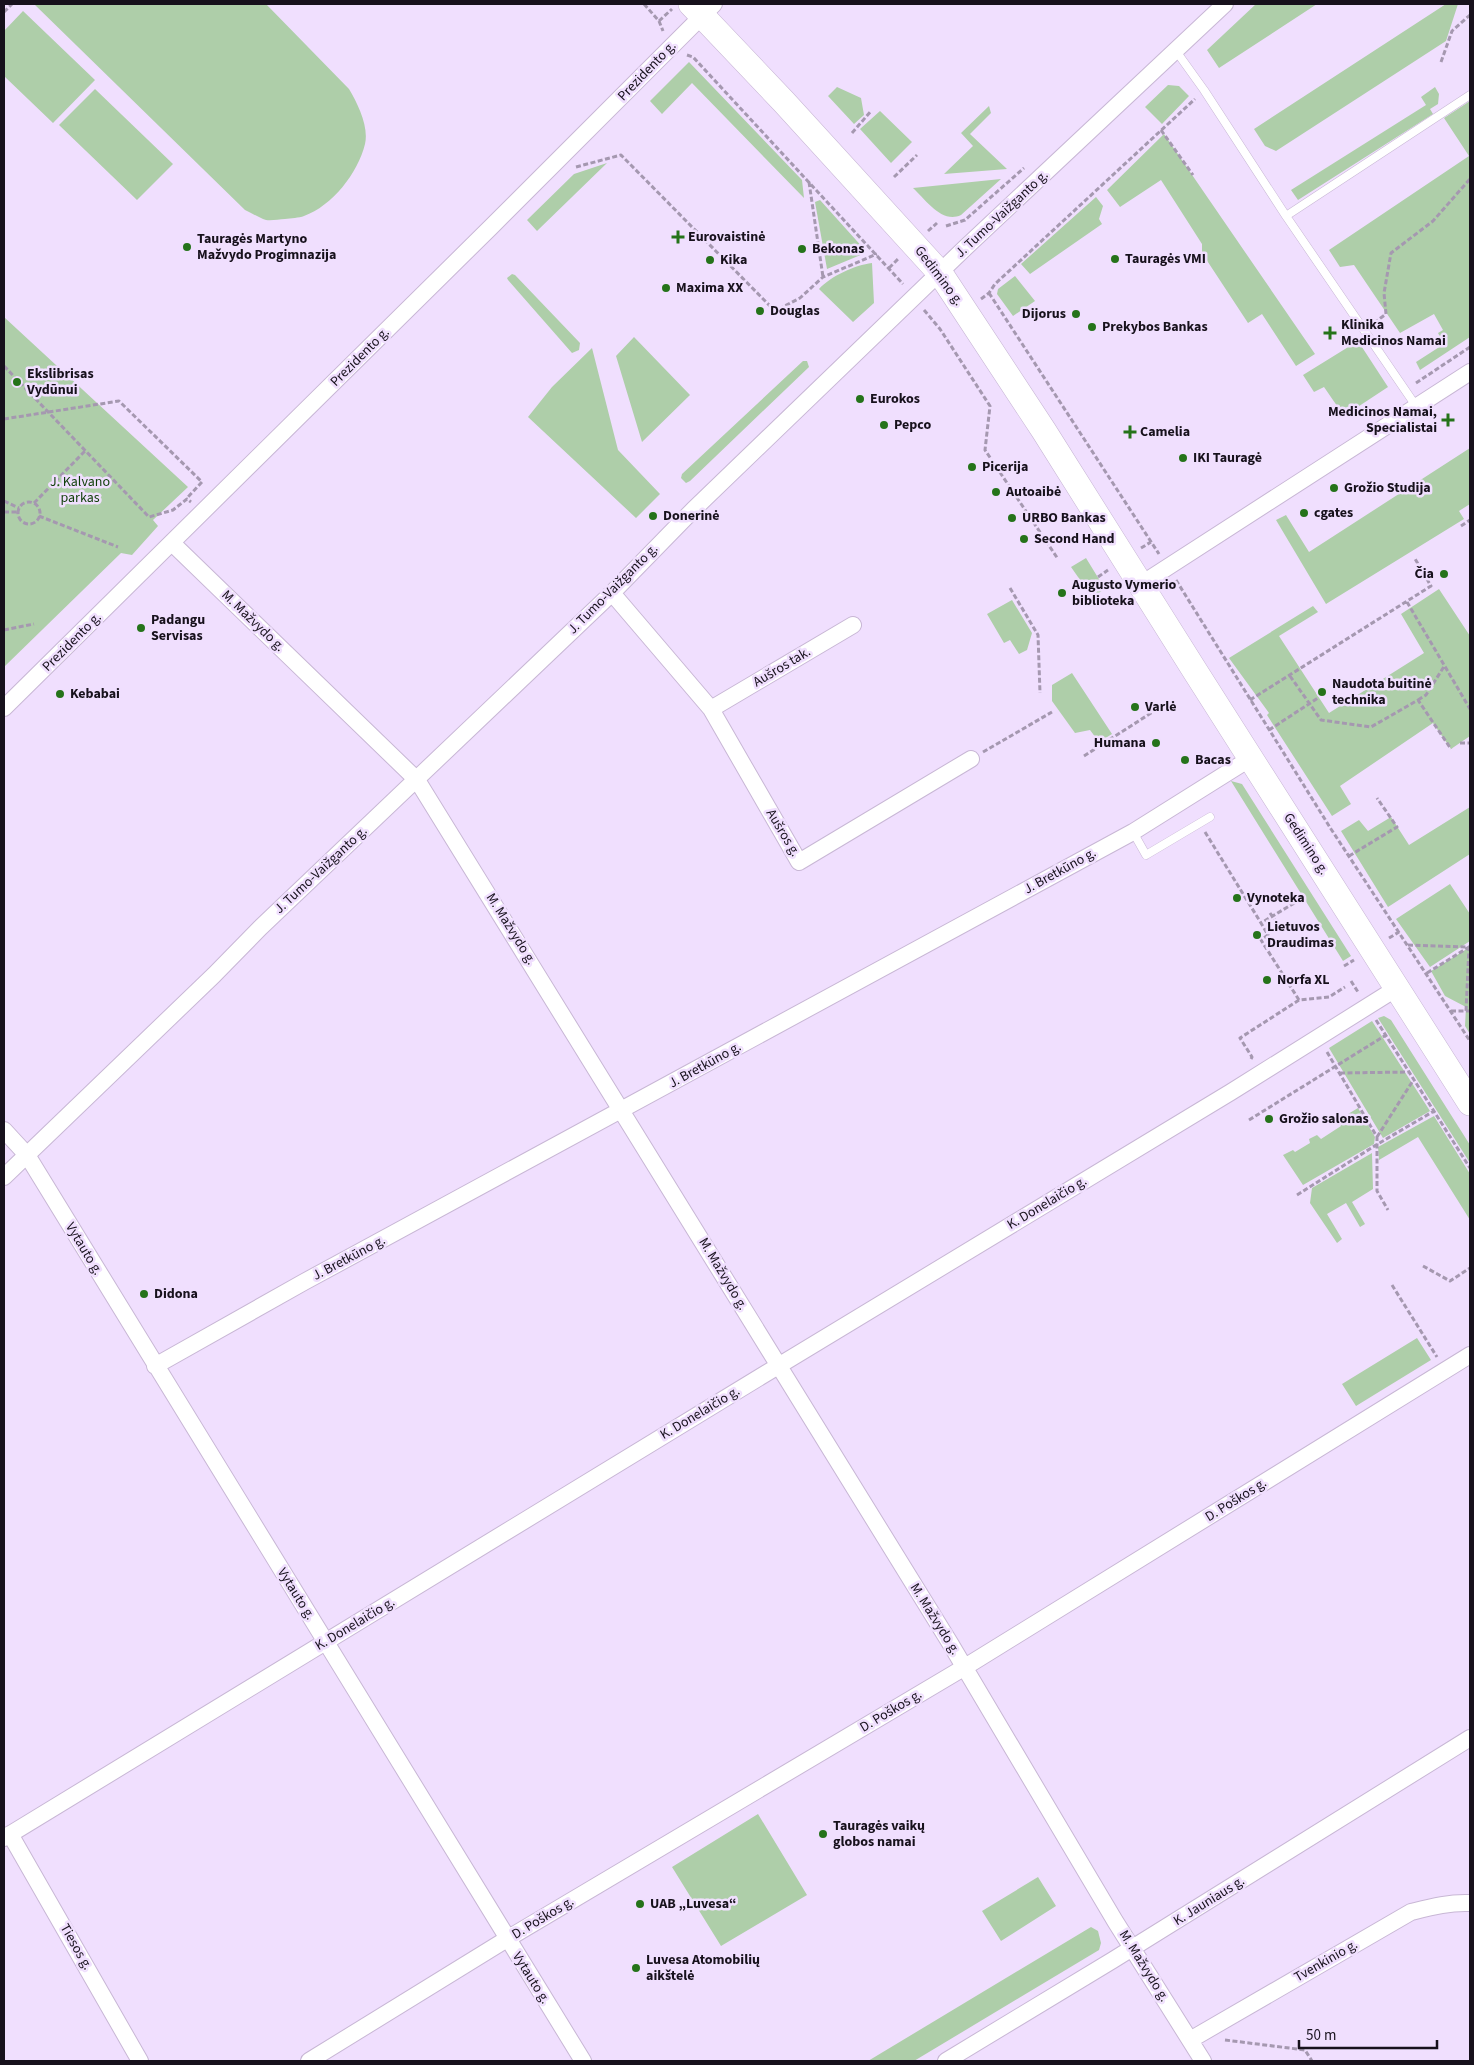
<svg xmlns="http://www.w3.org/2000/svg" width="1474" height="2065" font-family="'Source Sans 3',sans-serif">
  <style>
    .green { fill: #aecea9 }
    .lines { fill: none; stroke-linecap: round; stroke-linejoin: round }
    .service-casing { stroke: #c8b7d5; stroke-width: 9 }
    .minor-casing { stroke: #c8b7d5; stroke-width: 18 }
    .primary-casing { stroke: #c8b7d5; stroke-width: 26 }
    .path { stroke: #a598b0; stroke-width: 3; stroke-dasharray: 5 2.5; stroke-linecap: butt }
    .service { stroke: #fff; stroke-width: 8 }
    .minor { stroke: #fff; stroke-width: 16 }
    .primary { stroke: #fff; stroke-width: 25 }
    .poi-dot { fill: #25731a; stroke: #f0dffe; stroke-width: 2 }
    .labels { text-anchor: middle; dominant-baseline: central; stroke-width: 5; stroke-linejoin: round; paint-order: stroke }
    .street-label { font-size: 14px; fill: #17111c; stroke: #f0dffe }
    .poi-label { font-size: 14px; font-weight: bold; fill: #17111c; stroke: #f0dffe; text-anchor: start }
    .park-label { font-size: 14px; fill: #0e3e08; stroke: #f0dffe }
  </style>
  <rect width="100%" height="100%" fill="#f0dffe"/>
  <path class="green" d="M34,4H266L349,89C358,104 369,127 365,144C358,173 332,206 304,216C299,218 291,218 285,219C279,219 272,221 266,220C259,218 252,213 245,210Z
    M1256,4H1317L1219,68L1207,50Z
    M1446,4H1458L1446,41L1276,151L1265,146L1254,129Z
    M23,11L95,80L53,123L4,76V31Z
    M689,62L802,180L804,198L692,83L662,114L650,101Z
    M1168,85L1179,86L1189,96L1162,124L1145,107Z
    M837,87L861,98L864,115L854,124L828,96Z
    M1435,87L1439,94L1438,104L1430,109L1433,114L1298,200L1291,190L1426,105L1421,97Z
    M95,89L173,164L137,200L59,125Z
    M1470,101V337L1420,370L1416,362L1444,344L1438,333L1443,330L1434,314L1400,333L1354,265L1340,267L1329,250L1469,156L1444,118Z
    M989,106L991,113L970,134L1007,169L944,174L973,146L961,133Z
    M880,111L912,142L891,163L860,129Z
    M1164,134L1315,354L1296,366L1262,314L1248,323L1202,253V244L1161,180L1120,207L1107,190Z
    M607,163L537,231L527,220L574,174Z
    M1001,179L961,215C942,224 926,200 913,188Z
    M1096,197L1103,206L1099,219L1102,224L1030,274L1021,264Z
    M820,200L865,250L863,254L827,269L815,202Z
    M872,263L874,303L853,322L819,289C831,276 855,265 872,263Z
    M512,274L515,275L580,343L579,350L572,353L508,280L507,278Z
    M1015,276L1035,301L1013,316L997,294L998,289Z
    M4,317L188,487L153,520L158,526L132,555L121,553L4,667Z
    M634,337L690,395L642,442L616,356Z
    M1358,341L1388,387L1344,416L1324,387L1314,392L1303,375Z
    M592,348L618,450L660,494L636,518L528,417L552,387Z
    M803,361H807L809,367L690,481L686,483L681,478L682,474Z
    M1470,448V504L1459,511L1464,519L1326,604L1276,520L1286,515L1309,552Z
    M1086,558L1105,589L1092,597L1071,567Z
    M1439,589L1470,636V736L1451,749L1433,723L1340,786L1351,804L1332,816L1267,715L1269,713L1229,658L1313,606L1318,612L1279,636L1329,713L1424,653L1401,614Z
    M1012,600L1032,633L1027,650L1019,654L1010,640L1004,643L987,614Z
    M1072,673L1112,734L1099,742L1090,730L1075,733L1052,701V685Z
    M1231,781L1242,784L1351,956L1343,961Z
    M1470,807V854L1388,907L1341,831L1359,820L1368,831L1391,817L1409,845Z
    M1450,884L1470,914V941L1430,967L1396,919Z
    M1470,947V1034L1465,1026L1466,1007L1445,996L1431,971Z
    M1384,1016L1391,1020L1470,1145V1163L1378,1018Z
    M1372,1021L1430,1111L1383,1138L1329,1048Z
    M1358,1108L1375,1137L1374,1144L1303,1185L1283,1155L1293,1150L1295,1152L1310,1143L1309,1139L1317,1135L1321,1139L1341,1126L1338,1120Z
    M1434,1116L1470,1174V1220L1418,1137L1379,1160L1378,1147Z
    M1372,1153L1373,1189L1352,1202L1365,1224L1360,1227L1346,1203L1327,1214L1342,1239L1337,1243L1310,1203L1312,1188Z
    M1417,1338L1431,1360L1356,1406L1342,1384Z
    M758,1814L807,1895L721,1946L672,1867Z
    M1038,1877L1056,1906L1001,1941L982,1911Z
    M1091,1927L1098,1931L1101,1943L1099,1950L914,2061H868Z"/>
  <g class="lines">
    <g class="service-casing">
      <path id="service" d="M1176,51L1204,90L1286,216L1416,406
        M1286,216L1470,95
        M1133,832L1146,855L1210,817"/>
    </g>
    <g class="minor-casing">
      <path id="minor" d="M172,543L417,780L950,1643L1115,1921L1203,2061
        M1140,585L1470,372
        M612,593L711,709L799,862L971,759
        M4,708L491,227L714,4
        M711,709L853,625
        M4,1130L27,1155L583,2061
        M4,1177L214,975L260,928L612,593L693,510L965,248L1225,4
        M155,1366L304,1282L1133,832L1251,758
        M10,1834L140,2061
        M4,1838L760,1377L1231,1092L1397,988
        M1190,2040L1411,1912C1431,1907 1450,1902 1470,1903
        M309,2061L507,1939L965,1667L1470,1355
        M946,2061L1113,1960L1470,1738"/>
    </g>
    <g class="primary-casing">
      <path id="primary" d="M691,4L784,102L940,273L1044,431L1195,671L1470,1103"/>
    </g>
    <path class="path" d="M644,4L659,21L663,31
      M4,12L12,4
      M659,21L672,9
      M687,55L693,57L903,284
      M1441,62L1452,31L1470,15
      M1161,130L1193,175
      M852,133L871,111
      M576,167L621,155L775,311L800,298L823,277L877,254
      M894,177L917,155
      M809,182L823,277
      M946,226L965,220L1024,168
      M928,231L937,223
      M889,268L898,259
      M989,293L1159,554
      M981,299L989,293L995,284L1195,99
      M924,310L940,329L990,406L985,450L1058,559
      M1374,323L1386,314L1384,293L1391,253L1433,221L1470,179
      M4,366L149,517L173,510L187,499L191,502
      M1416,383L1470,347
      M4,419L119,401L202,482L187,498
      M4,501L19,508
      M18 513a11 11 0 1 1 22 0a11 11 0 1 1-22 0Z
      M34,503L85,451
      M4,512H18
      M39,516L118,547
      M1461,526L1470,520
      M1141,548L1151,542
      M1098,577L1108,570
      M1176,580L1331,829L1470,1041
      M1010,588L1038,635L1040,693
      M1407,602L1470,709
      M4,630L34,624
      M1290,676L1321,720L1371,727L1418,700L1451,749
      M1250,700L1431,586L1414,557
      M1418,700L1426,695L1445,665
      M1269,730L1318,698
      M1460,743H1470
      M983,752L1052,712
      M1084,756L1162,706
      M1205,832L1261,923
      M1349,856L1397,827L1377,798
      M1270,913L1275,920
      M1389,938L1399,932
      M1408,945L1469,947L1466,1011
      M1344,966L1354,960
      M1427,973L1469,947
      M1351,981L1358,992
      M1299,1000L1261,940L1268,935L1261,923L1301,899
      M1451,1011H1470
      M1376,1020L1470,1168
      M1327,1052L1377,1137V1191L1388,1210
      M1251,1059L1252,1057L1240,1038L1299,1000L1329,997L1345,987
      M1340,1073L1409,1072
      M1249,1120L1386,1035
      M1377,1137L1414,1079
      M1297,1195L1376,1145L1434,1111
      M1423,1266L1450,1281L1470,1268
      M1392,1285L1437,1357
      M1225,2040L1305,2050L1312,2061"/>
    <use href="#service" class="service"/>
    <use href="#minor" class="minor"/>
    <use href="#primary" class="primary"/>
  </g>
  <g class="poi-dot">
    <path d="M675.5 229.5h5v5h5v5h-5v5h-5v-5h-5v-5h5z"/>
    <circle cx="187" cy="247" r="5"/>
    <circle cx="802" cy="249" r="5"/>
    <circle cx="1115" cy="259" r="5"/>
    <circle cx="710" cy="260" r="5"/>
    <circle cx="666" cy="288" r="5"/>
    <circle cx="760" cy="311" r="5"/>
    <circle cx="1076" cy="314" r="5"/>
    <circle cx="1092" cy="327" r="5"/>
    <path d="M1327.5 325.5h5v5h5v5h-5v5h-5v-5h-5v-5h5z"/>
    <circle cx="17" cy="382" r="5"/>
    <circle cx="860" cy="399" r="5"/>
    <path d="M1445.5 412.5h5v5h5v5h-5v5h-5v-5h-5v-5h5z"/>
    <circle cx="884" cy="425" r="5"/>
    <path d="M1127.5 424.5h5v5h5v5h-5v5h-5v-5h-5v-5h5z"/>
    <circle cx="1183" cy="458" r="5"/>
    <circle cx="972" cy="467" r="5"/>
    <circle cx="1334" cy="488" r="5"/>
    <circle cx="996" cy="492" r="5"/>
    <circle cx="1304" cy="513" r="5"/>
    <circle cx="653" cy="516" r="5"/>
    <circle cx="1012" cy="518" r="5"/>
    <circle cx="1024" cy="539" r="5"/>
    <circle cx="1444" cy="574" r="5"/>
    <circle cx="1062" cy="593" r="5"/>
    <circle cx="141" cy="628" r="5"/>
    <circle cx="1322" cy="692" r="5"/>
    <circle cx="60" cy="694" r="5"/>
    <circle cx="1135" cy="707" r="5"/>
    <circle cx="1156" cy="743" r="5"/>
    <circle cx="1185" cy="760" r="5"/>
    <circle cx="1237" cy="898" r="5"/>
    <circle cx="1257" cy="935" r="5"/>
    <circle cx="1267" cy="980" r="5"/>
    <circle cx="1269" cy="1119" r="5"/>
    <circle cx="144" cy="1294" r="5"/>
    <circle cx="823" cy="1834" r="5"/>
    <circle cx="640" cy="1904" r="5"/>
    <circle cx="636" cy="1968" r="5"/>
  </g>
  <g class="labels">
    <g class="street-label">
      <text transform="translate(647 71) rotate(-46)">Prezidento g.</text>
      <text transform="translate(1002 214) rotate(-43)">J. Tumo-Vaižganto g.</text>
      <text transform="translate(939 276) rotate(53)">Gedimino g.</text>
      <text transform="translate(360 357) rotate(-45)">Prezidento g.</text>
      <text transform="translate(613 589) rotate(-45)">J. Tumo-Vaižganto g.</text>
      <text transform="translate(253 621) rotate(44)">M. Mažvydo g.</text>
      <text transform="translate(72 642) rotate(-45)">Prezidento g.</text>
      <text transform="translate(782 667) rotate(-31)">Aušros tak.</text>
      <text transform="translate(783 833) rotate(59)">Aušros g.</text>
      <text transform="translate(1306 844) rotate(57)">Gedimino g.</text>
      <text transform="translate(321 870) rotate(-43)">J. Tumo-Vaižganto g.</text>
      <text transform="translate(1060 871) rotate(-29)">J. Bretkūno g.</text>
      <text transform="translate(511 929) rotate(58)">M. Mažvydo g.</text>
      <text transform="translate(705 1065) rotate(-29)">J. Bretkūno g.</text>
      <text transform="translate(1047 1203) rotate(-31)">K. Donelaičio g.</text>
      <text transform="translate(84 1249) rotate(59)">Vytauto g.</text>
      <text transform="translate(349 1258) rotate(-28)">J. Bretkūno g.</text>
      <text transform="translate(723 1274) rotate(59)">M. Mažvydo g.</text>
      <text transform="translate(700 1413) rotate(-31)">K. Donelaičio g.</text>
      <text transform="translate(1236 1500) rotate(-32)">D. Poškos g.</text>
      <text transform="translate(296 1594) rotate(58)">Vytauto g.</text>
      <text transform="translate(935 1619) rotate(58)">M. Mažvydo g.</text>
      <text transform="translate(355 1624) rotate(-31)">K. Donelaičio g.</text>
      <text transform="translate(891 1711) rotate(-31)">D. Poškos g.</text>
      <text transform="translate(1209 1901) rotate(-32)">K. Jauniaus g.</text>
      <text transform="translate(543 1918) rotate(-31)">D. Poškos g.</text>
      <text transform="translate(76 1947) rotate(60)">Tiesos g.</text>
      <text transform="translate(1326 1961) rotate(-30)">Tvenkinio g.</text>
      <text transform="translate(1144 1966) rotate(58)">M. Mažvydo g.</text>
      <text transform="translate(531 1978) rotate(58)">Vytauto g.</text>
    </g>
    <g class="poi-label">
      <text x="688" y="237">Eurovaistinė</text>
      <text x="197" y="239">Tauragės Martyno<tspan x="197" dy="16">Mažvydo Progimnazija</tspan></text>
      <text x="812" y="249">Bekonas</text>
      <text x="1125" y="259">Tauragės VMI</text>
      <text x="720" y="260">Kika</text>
      <text x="676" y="288">Maxima XX</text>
      <text x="770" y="311">Douglas</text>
      <text x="1066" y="314" text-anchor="end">Dijorus</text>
      <text x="1341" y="325">Klinika<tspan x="1341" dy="16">Medicinos Namai</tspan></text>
      <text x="1102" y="327">Prekybos Bankas</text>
      <text x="27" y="374">Ekslibrisas<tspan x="27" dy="16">Vydūnui</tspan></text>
      <text x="870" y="399">Eurokos</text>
      <text x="1437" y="412" text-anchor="end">Medicinos Namai,<tspan x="1437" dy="16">Specialistai</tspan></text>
      <text x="894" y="425">Pepco</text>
      <text x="1140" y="432">Camelia</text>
      <text x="1193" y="458">IKI Tauragė</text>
      <text x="982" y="467">Picerija</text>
      <text x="1344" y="488">Grožio Studija</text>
      <text x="1006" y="492">Autoaibė</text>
      <text x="1314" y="513">cgates</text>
      <text x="663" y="516">Donerinė</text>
      <text x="1022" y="518">URBO Bankas</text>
      <text x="1034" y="539">Second Hand</text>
      <text x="1434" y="574" text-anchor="end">Čia</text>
      <text x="1072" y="585">Augusto Vymerio<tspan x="1072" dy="16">biblioteka</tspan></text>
      <text x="151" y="620">Padangu<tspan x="151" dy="16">Servisas</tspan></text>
      <text x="1332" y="684">Naudota buitinė<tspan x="1332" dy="16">technika</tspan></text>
      <text x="70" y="694">Kebabai</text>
      <text x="1145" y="707">Varlė</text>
      <text x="1146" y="743" text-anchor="end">Humana</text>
      <text x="1195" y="760">Bacas</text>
      <text x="1247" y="898">Vynoteka</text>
      <text x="1267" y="927">Lietuvos<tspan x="1267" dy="16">Draudimas</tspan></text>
      <text x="1277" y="980">Norfa XL</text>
      <text x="1279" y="1119">Grožio salonas</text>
      <text x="154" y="1294">Didona</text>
      <text x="833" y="1826">Tauragės vaikų<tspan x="833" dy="16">globos namai</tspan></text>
      <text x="650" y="1904">UAB „Luvesa“</text>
      <text x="646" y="1960">Luvesa Atomobilių<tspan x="646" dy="16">aikštelė</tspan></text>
    </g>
    <g class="park-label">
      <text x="80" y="482">J. Kalvano<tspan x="80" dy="16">parkas</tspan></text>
    </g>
  </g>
  <rect width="1474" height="2065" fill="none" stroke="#17111c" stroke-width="10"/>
  <path d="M1299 2040v8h138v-8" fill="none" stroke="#17111c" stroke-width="2.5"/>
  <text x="1306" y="2040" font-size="15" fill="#17111c" stroke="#f0dffe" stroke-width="4" paint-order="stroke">50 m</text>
</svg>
